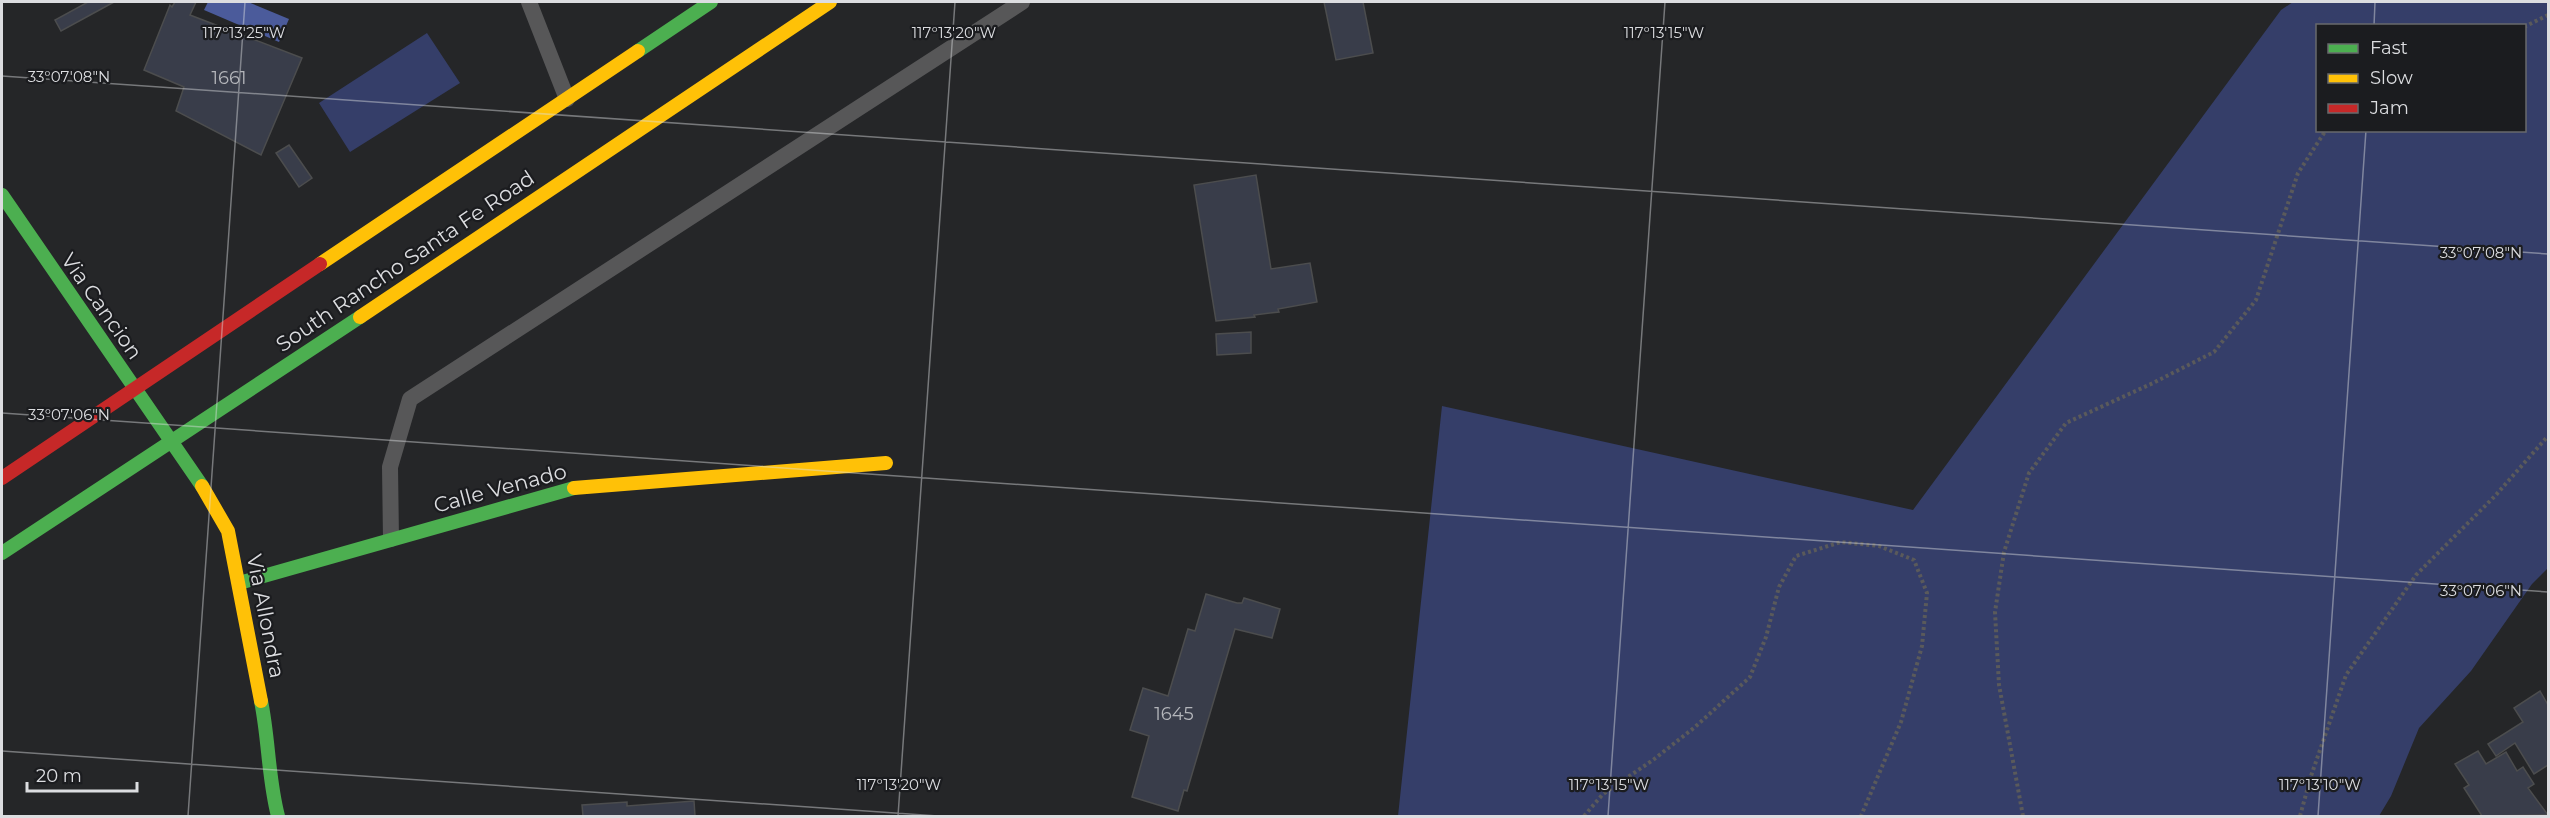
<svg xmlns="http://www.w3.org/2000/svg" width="2550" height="818" font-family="Montserrat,sans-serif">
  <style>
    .green { fill: #353e69; fill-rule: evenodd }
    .water { fill: #4b5b9b }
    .building { fill: #393d4a; stroke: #4c4d4e; stroke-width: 1.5 }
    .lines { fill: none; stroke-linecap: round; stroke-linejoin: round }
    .path { stroke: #5a5a5b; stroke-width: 4; stroke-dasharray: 3 3; stroke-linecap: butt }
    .lane { stroke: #575758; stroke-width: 16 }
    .fast { stroke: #4caf50; stroke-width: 14 }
    .slow { stroke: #ffc107; stroke-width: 14 }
    .jam { stroke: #c62828; stroke-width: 14 }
    .ticks { fill: none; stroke: #dcdde0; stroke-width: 1.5; stroke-opacity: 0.45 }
    .labels { text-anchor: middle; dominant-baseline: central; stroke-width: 4.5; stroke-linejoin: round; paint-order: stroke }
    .number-label { font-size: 18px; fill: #b3b5ba }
    .street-label { font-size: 21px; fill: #dcdde0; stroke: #1b1c1f }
    .ticks-label { font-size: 15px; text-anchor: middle; fill: #dcdde0; stroke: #1b1c1f; stroke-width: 4.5; stroke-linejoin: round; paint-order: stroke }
  </style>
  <rect width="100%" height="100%" fill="#252628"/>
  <path class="green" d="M2293,2H2548V568L2532,584L2471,671L2419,728L2391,796L2379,816H1398L1442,406L1913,510L2281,10ZM2318,26H2524V130H2318Z
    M427,33L460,83L350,152L319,103Z"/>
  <path class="water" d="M208,2H248L289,19L279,42L204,10Z"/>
  <path class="building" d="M88,2H114L61,31L55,20Z
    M175,2H196L190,15L302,58L261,155L176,111L184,87L144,70L170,5L172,7Z
    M1324,2H1363L1373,53L1336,60Z
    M289,145L312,178L299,187L276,153Z
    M1256,175L1271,269L1310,263L1317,302L1278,309L1279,312L1254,315L1255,317L1216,321L1194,185Z
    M1251,332V353L1217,355L1216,334Z
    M1206,594L1237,603H1242L1244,598L1280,609L1272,638L1235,629L1187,791L1184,790L1178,811L1132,797L1149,736L1130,730L1143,688L1168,696L1188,629L1195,631Z
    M2540,691L2548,705V765L2534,774L2515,743L2496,756L2488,744L2523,722L2514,708Z
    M2478,751L2486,764L2506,752L2517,771L2523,767L2534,784L2528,788L2548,815L2482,816L2464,788L2469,785L2455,764Z
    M694,801L695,816H583L582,805L627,802V806Z"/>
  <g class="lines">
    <path class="path" d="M2524,27L2548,15
      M1584,816L1603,794L1653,760L1695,727L1750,677L1766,637L1779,587L1796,556L1841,542L1879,546L1914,560L1927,593L1922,646L1901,722L1861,816
      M2023,816L1999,685L1995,612L2004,552L2029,473L2066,423L2153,383L2214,352L2256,300L2298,173L2326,130
      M2300,816L2311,776L2346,675L2416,575L2495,496L2548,436"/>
    <path class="lane" d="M529,2L567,99
      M391,539L390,467L410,399L1022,2"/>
    <path class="fast" d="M638,51L711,2
      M2,195L202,486
      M2,553L360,317
      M239,583L574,488
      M261,701C269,740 268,778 278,816"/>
    <path class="slow" d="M320,264L638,51
      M360,317L830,2
      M202,486L228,531L261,701
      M574,488L886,463"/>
    <path class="jam" d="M2,478L320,264"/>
  </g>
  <path class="ticks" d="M2374,26L2375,2M2,76L2548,254M2,413L2548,592M2,751L938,816M188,816L245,2M898,816L955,2M1608,816L1665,2M2318,816L2366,130"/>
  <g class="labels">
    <g class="number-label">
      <text x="229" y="78">1661</text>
      <text x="1174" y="714">1645</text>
    </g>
    <g class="street-label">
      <text transform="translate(405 261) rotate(-34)">South Rancho Santa Fe Road</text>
      <text transform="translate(102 306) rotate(55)">Via Cancion</text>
      <text transform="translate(500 488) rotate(-15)">Calle Venado</text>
      <text transform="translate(266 616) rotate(79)">Via Allondra</text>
    </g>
  </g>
  <g class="ticks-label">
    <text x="244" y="38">117°13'25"W</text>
    <text x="954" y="38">117°13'20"W</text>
    <text x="1664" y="38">117°13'15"W</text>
    <text x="69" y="82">33°07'08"N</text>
    <text x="2481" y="258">33°07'08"N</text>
    <text x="69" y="420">33°07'06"N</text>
    <text x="2481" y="596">33°07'06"N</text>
    <text x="899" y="790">117°13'20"W</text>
    <text x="1609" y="790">117°13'15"W</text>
    <text x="2320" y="790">117°13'10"W</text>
  </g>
  <rect width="2550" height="818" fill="none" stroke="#dcdde0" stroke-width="6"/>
  <rect x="2316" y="24" width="210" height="108" fill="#1b1c1f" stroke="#68696c" stroke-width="1.5"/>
  <rect x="2328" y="44" width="30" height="9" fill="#4caf50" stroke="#68696c" stroke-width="1.5"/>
  <text x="2370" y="54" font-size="18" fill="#dcdde0">Fast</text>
  <rect x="2328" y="74" width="30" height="9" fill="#ffc107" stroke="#68696c" stroke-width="1.5"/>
  <text x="2370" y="84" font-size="18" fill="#dcdde0">Slow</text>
  <rect x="2328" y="104" width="30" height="9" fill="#c62828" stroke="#68696c" stroke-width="1.5"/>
  <text x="2370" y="114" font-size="18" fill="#dcdde0">Jam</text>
  <path d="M27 782v9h110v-9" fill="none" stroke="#dcdde0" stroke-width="3"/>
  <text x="36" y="782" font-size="18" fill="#dcdde0" stroke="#1b1c1f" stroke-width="4.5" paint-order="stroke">20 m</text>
</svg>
